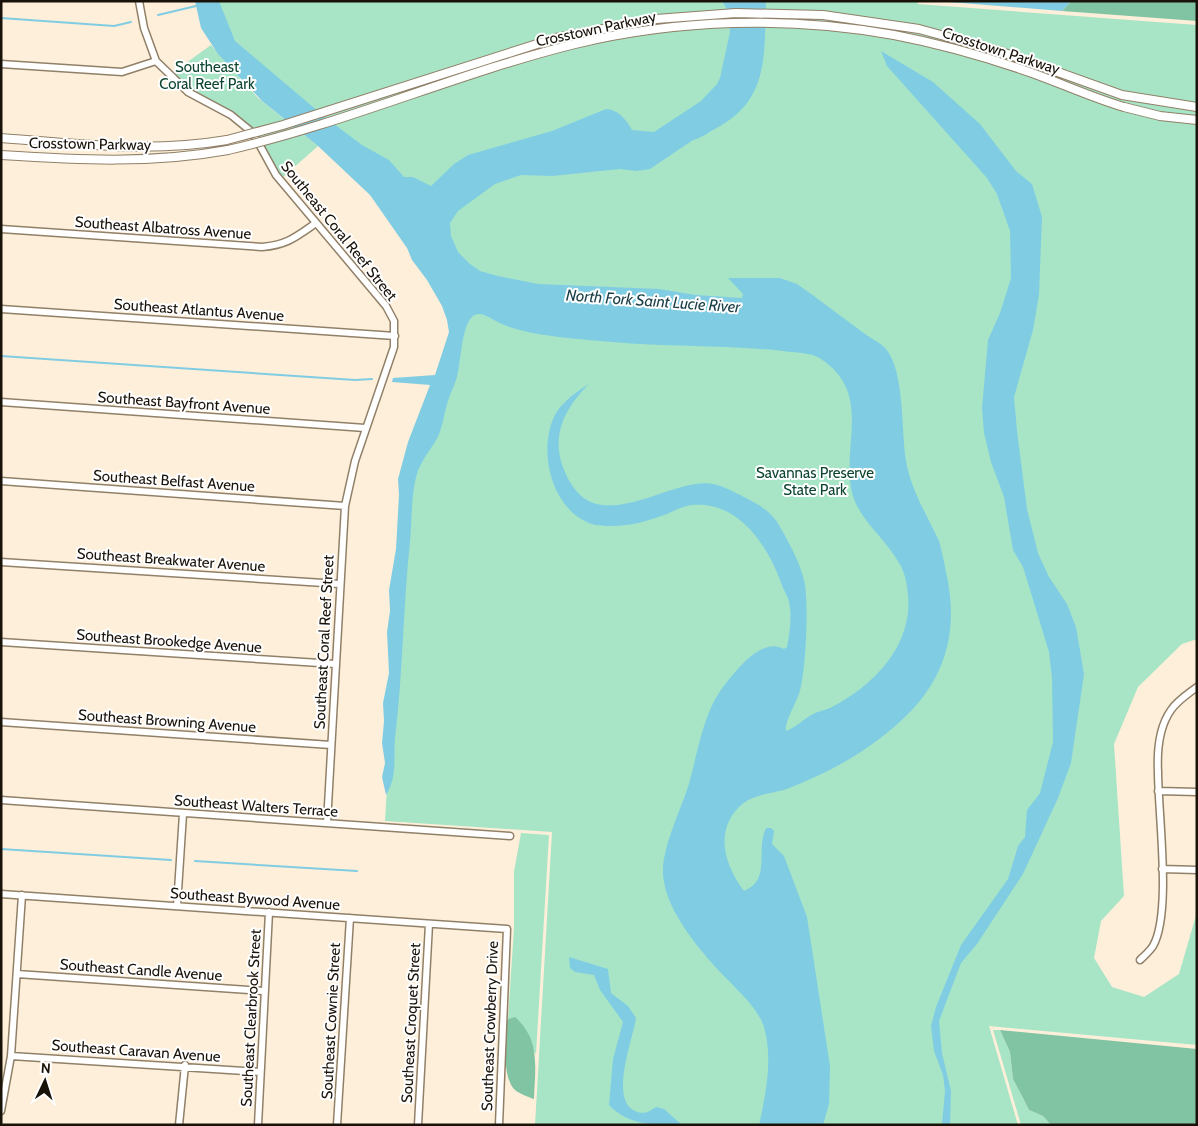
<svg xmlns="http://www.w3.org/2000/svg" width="1198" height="1126" font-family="Cabin,sans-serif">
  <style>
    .green { fill: #a7e5c6 }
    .forest { fill: #81c4a4 }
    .water { fill: #80cde3 }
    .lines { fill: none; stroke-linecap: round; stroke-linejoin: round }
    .stream { stroke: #80cde3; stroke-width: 2 }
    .minor-casing { stroke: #918068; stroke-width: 9 }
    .major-casing { stroke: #918068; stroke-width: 10 }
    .minor { stroke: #fff; stroke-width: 6 }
    .major { stroke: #fff; stroke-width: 8 }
    .major-bridge-casing { stroke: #918068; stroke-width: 10; stroke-linecap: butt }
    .major-bridge { stroke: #fff; stroke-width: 8 }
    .labels { text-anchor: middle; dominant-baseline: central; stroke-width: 4; stroke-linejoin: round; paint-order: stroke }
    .street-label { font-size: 15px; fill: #191209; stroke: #fff }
    .park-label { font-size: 15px; fill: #0e4530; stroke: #fff }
    .water-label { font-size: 16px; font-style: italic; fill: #1a3e48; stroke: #fff }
  </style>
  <rect width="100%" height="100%" fill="#feefda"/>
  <path class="green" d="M208,1H917L918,4L1197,25V639L1182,644L1138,687L1114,744L1124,896L1101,921L1094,958L1112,987L1144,997L1179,974L1197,912V1045L989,1026L1018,1125H535L552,832L385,821L404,510L467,301L454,274L244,63Z
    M211,45L258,98L318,146L282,178L248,124L197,96L172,73Z
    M521,833L549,835L536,1054L508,1019L514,928V872Z
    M993,1030H1000L1010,1052L1013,1079L1024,1100L1029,1110L1043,1116L1051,1125H1021Z"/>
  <path class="forest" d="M1071,1H1197V21L1062,11Z
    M515,1017C541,1040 535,1068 534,1099C528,1097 520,1094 515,1090C502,1079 505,1036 506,1020Z
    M1000,1030L1197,1049V1125H1051L1043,1116L1029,1110L1024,1100L1013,1079L1010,1052Z"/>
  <path class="water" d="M195,1H219L235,41L326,118L362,145L389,160L404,177H413L431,186L454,164L468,155L552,131L606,109C617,109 627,120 632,130L654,132L701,101L717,84L720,78L730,32L729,13L722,1H766C764,55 770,102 713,130C706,134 701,138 693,140L650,169L636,171L620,169L552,176L521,175L495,184L458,211L450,223L451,236L458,252L470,264L480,271L498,276L538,284L659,289L696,295L742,298L743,294L728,278H780L797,284C819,299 839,315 861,331C868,337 880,342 886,349C905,372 901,431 906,461C911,490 927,515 939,541C942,551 944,562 946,572C958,624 949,671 911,711C878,745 837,769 792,787C773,795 753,792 738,808C714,834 726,867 744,891C772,879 755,851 766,828H771L774,831L772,844L784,856L807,917L830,1066L829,1104L823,1125H759C766,1094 773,1058 764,1027C758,1009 742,995 730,982C704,956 665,912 663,874C662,845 682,809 690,780C699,747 704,709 727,682C739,667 763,637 784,649L787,647C790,633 792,616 789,602C788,597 785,592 783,588C769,548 741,501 692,505C683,506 674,511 667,514C648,521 632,526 612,526C604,526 596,526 589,523C554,509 540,459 551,425C556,406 573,394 589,384C560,413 548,444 570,482C578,495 587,503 602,505C639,509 683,478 713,484C724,486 734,492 744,497C758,504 771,511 779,525C788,541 800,562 804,580C809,602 806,664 801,686C799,700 784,721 786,731C797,727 803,719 813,714C819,711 826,710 832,707C874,685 913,645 908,595C907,584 905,572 899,563C886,539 859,520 852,493C841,444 873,394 821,359C811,352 795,353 783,351C726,345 669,347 612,342C581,339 521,336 496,321C488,317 479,310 472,317C461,327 461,365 456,380C454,386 451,392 449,398C444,411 443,430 435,442C426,456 418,465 415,482C411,502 412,522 410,542C403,607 403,674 395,738C393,759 398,775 386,795L382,777L385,763L382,743L384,721L383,703L389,673L387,632L390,611L389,590L396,549L399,495L398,479L408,442L430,385L392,382L393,378L435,375L449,332L447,320L442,306L427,280L412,260L407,248L370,195L318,146L262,101L218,54L201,28Z
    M936,1H1071L1062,11Z
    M881,51L933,82L980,124L1016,171L1032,184L1042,217L1039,295L1033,330L1014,397L1017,431L1027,509L1038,553L1049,577L1067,604L1076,627L1084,674L1071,763L1058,798L1023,874L977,944L961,963L939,1021L942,1053L951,1091L950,1125L942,1124L945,1091L943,1075L934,1051L931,1026L936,1007L961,945L1008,879L1018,846L1025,837L1027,810L1040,793L1053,742L1052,678L1049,652L1023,567L1013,550L1004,497L991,462L984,433L982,408L988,340L1000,313L1011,278L1010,231L997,194L987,178L887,66Z
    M569,957L608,969L611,993L628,1006L636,1018C633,1039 609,1100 635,1111C644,1115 649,1112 656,1107L664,1109L682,1125C655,1125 629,1126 609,1105L613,1059L623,1022L600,990L594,975L575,972L570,968Z"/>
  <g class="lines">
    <path class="stream" d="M158,15L196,6
      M1,18L114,26L131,22
      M1,356L355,380L372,379
      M1,849L171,860
      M195,861L357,871"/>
    <g class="minor-casing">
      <path id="minor" d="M139,1L144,28L156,61L188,92L231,115L253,133L276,175L386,306L394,321V347L355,461L345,506L327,823
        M1,64L122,72L156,61
        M1,229L262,247C287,245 296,237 316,223
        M1,309L395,336
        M1,402L365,428
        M1,481L345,506
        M1,562L339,584
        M1,642L335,664
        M1,722L331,745
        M1158,791L1197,792
        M1,800L510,836
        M1162,869L1197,870
        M1,894L507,929L499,1125
        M177,906L183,814
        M1140,960C1144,956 1150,951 1153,946C1172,913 1158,813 1158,772C1157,752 1159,727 1171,710C1178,700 1188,694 1197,687
        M17,974L263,991
        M11,1056L260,1072
        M1,1111L11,1056L22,895
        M179,1125L185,1065
        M258,1125L269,912
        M337,1125L350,918
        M418,1125L429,924"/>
    </g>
    <g class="major-casing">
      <path id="major" d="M1124,107L1160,116L1197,120
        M1,138C77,144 151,153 227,140
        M1,155C78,160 152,164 228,150"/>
    </g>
    <use href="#minor" class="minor"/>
    <use href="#major" class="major"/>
    <g class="major-bridge-casing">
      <path id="major-bridge" d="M227,140L283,125L556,38L656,19L736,13L823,15L919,29L999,51L1122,95L1197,107
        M228,150C346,123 458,73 575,44C678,19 789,16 894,35C941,44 987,57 1032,73C1063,84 1093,98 1124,107"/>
    </g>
    <use href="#major-bridge" class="major-bridge"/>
  </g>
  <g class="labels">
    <g class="street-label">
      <text transform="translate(596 29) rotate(-12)">Crosstown Parkway</text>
      <text transform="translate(1001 51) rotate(18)">Crosstown Parkway</text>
      <text transform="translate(90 144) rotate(1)">Crosstown Parkway</text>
      <text transform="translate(163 228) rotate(4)">Southeast Albatross Avenue</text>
      <text transform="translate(339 231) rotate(51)">Southeast Coral Reef Street</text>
      <text transform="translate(199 310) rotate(4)">Southeast Atlantus Avenue</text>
      <text transform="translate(184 403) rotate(4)">Southeast Bayfront Avenue</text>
      <text transform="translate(174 481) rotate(4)">Southeast Belfast Avenue</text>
      <text transform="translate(171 560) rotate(4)">Southeast Breakwater Avenue</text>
      <text transform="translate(169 641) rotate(4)">Southeast Brookedge Avenue</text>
      <text transform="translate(324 642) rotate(-87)">Southeast Coral Reef Street</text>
      <text transform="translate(167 721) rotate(4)">Southeast Browning Avenue</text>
      <text transform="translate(256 806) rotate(4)">Southeast Walters Terrace</text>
      <text transform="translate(255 899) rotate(4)">Southeast Bywood Avenue</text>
      <text transform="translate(141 970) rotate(4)">Southeast Candle Avenue</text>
      <text transform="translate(251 1018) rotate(-87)">Southeast Clearbrook Street</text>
      <text transform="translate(331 1021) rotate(-87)">Southeast Cownie Street</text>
      <text transform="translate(411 1023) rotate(-87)">Southeast Croquet Street</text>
      <text transform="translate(490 1026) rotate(-88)">Southeast Crowberry Drive</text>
      <text transform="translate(136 1051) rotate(4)">Southeast Caravan Avenue</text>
    </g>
    <g class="park-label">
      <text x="207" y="67">Southeast<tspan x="207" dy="17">Coral Reef Park</tspan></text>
      <text x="815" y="473">Savannas Preserve<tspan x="815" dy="17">State Park</tspan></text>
    </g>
    <g class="water-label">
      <text transform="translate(653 301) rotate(4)">North Fork Saint Lucie River</text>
    </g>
  </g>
  <rect width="1198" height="1126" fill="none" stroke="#191209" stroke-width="5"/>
  <g transform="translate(45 1081) rotate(4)" stroke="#ffffff" stroke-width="4" paint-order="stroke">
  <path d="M0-4L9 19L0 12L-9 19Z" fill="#191209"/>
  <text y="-8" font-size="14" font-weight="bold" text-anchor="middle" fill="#191209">N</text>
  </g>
</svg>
